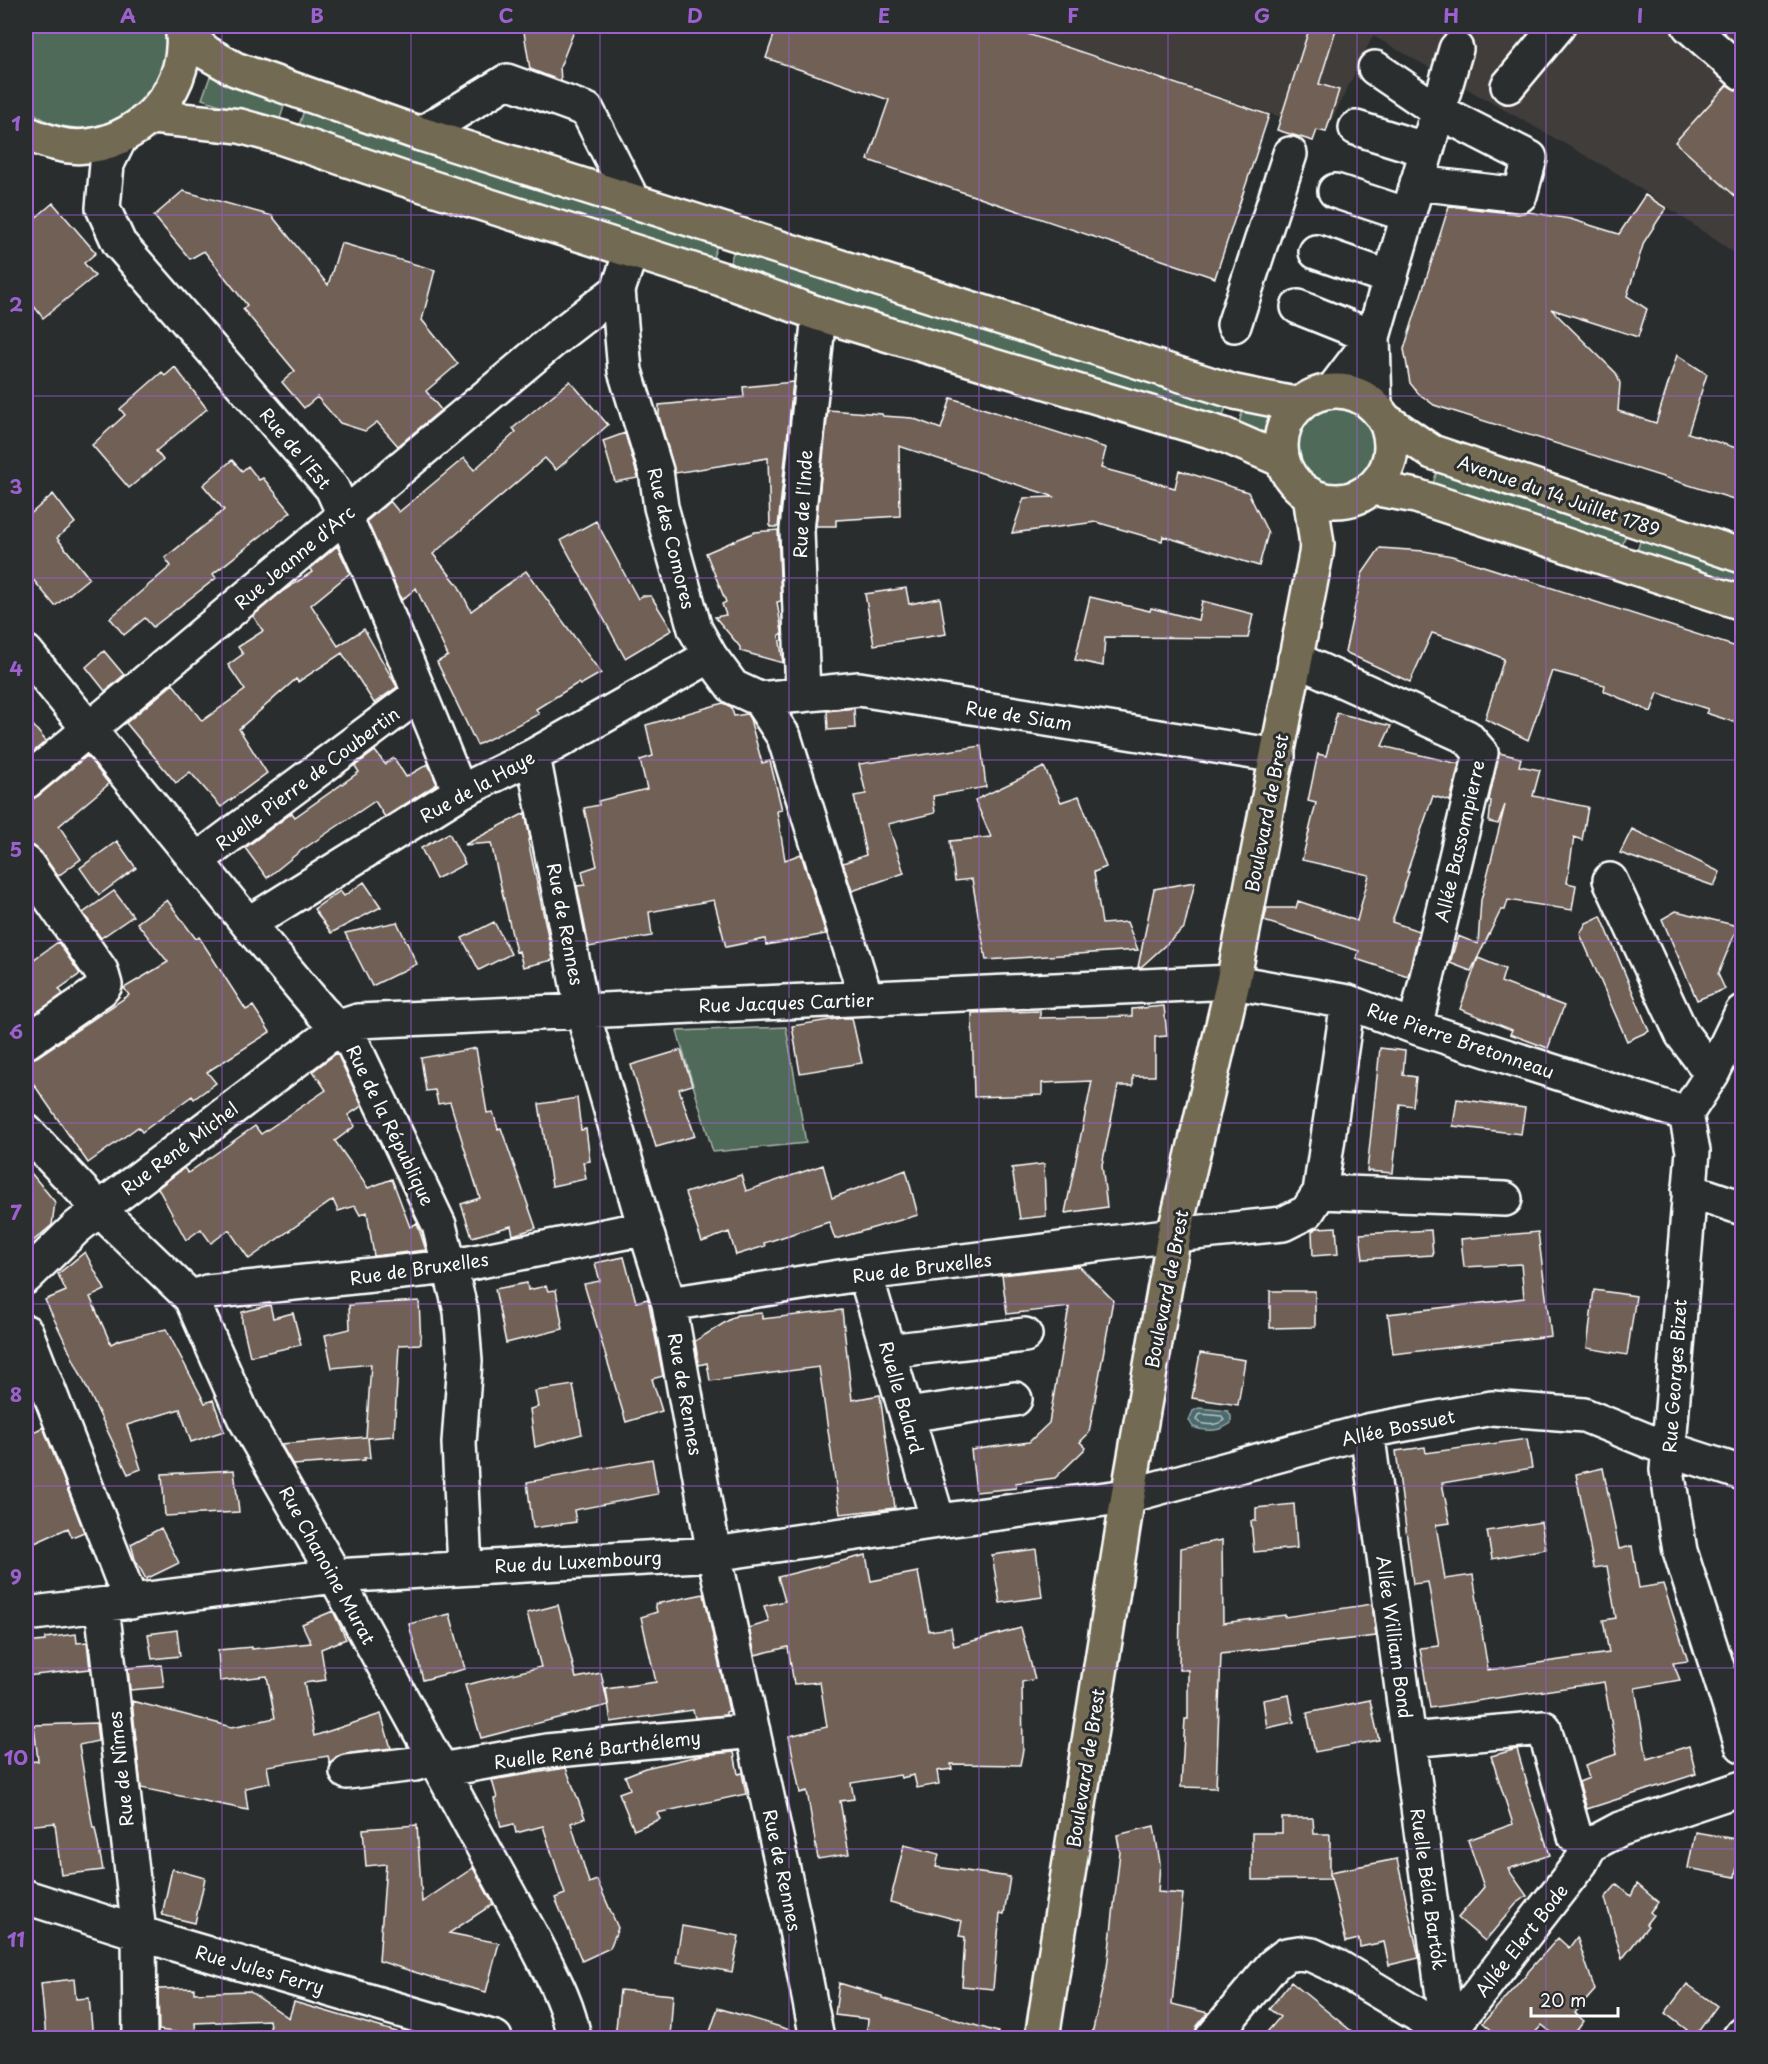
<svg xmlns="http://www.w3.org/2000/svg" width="1768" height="2064" font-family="'Playpen Sans',sans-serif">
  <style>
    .built { fill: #3f3c3a }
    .green { fill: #506a59; stroke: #a8b4ac; stroke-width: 1.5 }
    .water { fill: #4c6a6d; stroke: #94a6a7; stroke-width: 1.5 }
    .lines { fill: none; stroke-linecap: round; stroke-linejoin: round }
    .shore { stroke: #b7c3c5; stroke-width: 1.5 }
    .building { fill: #706057; stroke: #fff; stroke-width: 1.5 }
    .minor-casing { stroke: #fff; stroke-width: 38 }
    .major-casing { stroke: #fff; stroke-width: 38 }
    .minor { stroke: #2a2d2e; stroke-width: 33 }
    .major { stroke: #726b52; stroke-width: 33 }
    .grid { fill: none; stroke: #9c61cf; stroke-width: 1.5; stroke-opacity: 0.55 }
    .labels { text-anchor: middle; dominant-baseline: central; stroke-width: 6; stroke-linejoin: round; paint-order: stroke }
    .street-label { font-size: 18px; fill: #fff; stroke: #2a2d2e }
    .neatline { fill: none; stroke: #9c61cf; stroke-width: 2 }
    .grid-label { font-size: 20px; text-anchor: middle; font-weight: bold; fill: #9c61cf }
  </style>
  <rect width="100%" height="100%" fill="#2a2d2e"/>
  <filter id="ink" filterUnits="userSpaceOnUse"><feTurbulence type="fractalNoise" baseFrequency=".0167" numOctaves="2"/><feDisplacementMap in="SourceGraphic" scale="12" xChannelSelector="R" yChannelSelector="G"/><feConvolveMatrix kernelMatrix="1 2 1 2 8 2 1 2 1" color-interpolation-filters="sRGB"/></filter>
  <g filter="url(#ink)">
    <path class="built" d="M1007,26H1742V258L1620,175L1373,36L1326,132Z"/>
    <path class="green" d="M26,26H164C169,41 165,60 159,75C141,117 92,139 49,122C41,119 33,112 26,107Z
      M212,71L287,97L278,125L202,99Z
      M306,104L720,236L711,264L297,132Z
      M736,243L1228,400L1220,426L728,269Z
      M1244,406L1272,413L1264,441L1236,433Z
      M1298 447a38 38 0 1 1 76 0a38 38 0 1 1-76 0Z
      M1438,468L1628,528L1620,553L1430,493Z
      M1642,534L1742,566V593L1635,559Z
      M786,1027L806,1143L713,1152L677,1031Z"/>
    <path class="water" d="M1199,1408L1228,1411L1231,1416V1423C1220,1432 1205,1432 1193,1427L1189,1420L1193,1411Z"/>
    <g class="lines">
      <path class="shore" d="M1201,1414L1222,1416L1224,1420C1217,1426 1203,1426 1196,1420L1198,1415Z"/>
    </g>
    <path class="building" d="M523,26H576L560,67L561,81L530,69Z
      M777,26H1004L1269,115L1215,278L868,160L889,100L766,58Z
      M1310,26H1337L1319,84L1339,90L1326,132L1317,130L1313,141L1277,130Z
      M1727,85L1738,91H1743V203L1675,142Z
      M183,191L272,216L328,285L341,243L435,270L422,320L458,364L426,391L441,410L398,446L377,422L365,431L340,423L317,397L304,408L282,382L295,371L243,309L247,305L204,251L190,259L154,216Z
      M1645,195L1666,208L1644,242L1627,296L1647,309L1638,337L1551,309L1616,373L1620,383L1618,411L1656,423L1677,355L1707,374L1688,433L1743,450V502L1443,408L1434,405L1418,393L1410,383L1404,349L1449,206L1518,214L1528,212L1570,219L1619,234Z
      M53,203L96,253L84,263L95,276L43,318L26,296V226Z
      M175,367L207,409L156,451L163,460L129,488L92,445L125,415L120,409L162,372L165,376Z
      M570,381L608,425L556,470L545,458L433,554L458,585L471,611L526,571L601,673L580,685L578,683L536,709L539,714L477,745L437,662L448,656L416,588L402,600L367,521L390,501L399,512L464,458L474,470L516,432L513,428Z
      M793,382L778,527H770L768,458L675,473L659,416V405L744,397L743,387Z
      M951,398L1106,448L1101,468L1175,488L1179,470L1248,492L1268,533L1259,566L1163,536L1162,541L1096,522L1012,533L1024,498L1055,497L899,446L900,516L836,520V526H816L828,410L882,414L883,416L912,418L941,429Z
      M625,433L638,478L615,482L603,441Z
      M232,460L242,471L248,466L259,480L263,478L291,512L213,574L216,578L153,627L145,618L124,635L110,618L171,566L165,558L224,510L203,485Z
      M53,494L75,523L57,538L89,578L55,606L26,571V518Z
      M596,521L638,599L642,596H651L672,630L625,658L561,540Z
      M778,530L781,601L777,602L782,632V634L779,635L783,663L740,651V647L736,642L715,617L726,615L722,604L726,602L706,553L755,532Z
      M337,546L350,573L311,605L338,646L364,629L397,687L374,703L342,653L298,682L296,679L239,729L267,773L221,807L190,772L176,783L126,723L173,684L202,721L245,690L228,665L243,654L238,647L263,631L253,616L283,591L312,572L310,569Z
      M1380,548L1424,551L1452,556L1743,649V725L1706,713L1708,709L1658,693L1651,712L1604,691L1605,685L1552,671L1528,740L1485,719L1504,659L1484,650L1432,633L1410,682L1345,652L1362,574Z
      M906,588L909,604L940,598L946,634L874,645L865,594Z
      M1090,597L1150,611L1151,608L1198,620L1202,601L1253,614L1248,638L1105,637L1103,666L1075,660Z
      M104,651L124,675L105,691L86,667Z
      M723,703L731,707L734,716L747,714L750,719L762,763L770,761L782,810L777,811L785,860L801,854L826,934L766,945L765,939L726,947L714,900L649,912L652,936L589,947L577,886L585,885L582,871L597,866L584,808L599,805L598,801L647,789L640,760L653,756L646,725Z
      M854,708L855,728L828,730L827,711Z
      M1337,713L1391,726L1382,746L1459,764L1450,801L1433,796L1407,872H1409L1392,922L1419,931L1408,976L1356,959L1359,951L1264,921L1267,908H1296L1298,901L1357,921L1369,875L1302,860L1316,803L1308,801L1318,754L1326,756Z
      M26,717L46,741L26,758Z
      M981,746L986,787L933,796L935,813L888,824L904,873L852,891L843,863L866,855L854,796L866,794L859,764Z
      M375,751L385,764L394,758L406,777L428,764L437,784L385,817L375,801L299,852L267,878L245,848L292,813L295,817L359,772L355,766Z
      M1499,753L1521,758L1519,766L1540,770L1533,796L1588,807L1582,840L1574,837L1567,883L1576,885L1572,910L1508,900L1505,910H1501L1471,971L1450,963L1458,936L1478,944L1481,900L1505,805L1498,824L1489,822L1491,801L1489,800Z
      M87,756L109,784L59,826L81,859L58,876L41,852L34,846L26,844V800L38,796Z
      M1044,767L1061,802L1079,796L1106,867L1094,872L1102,924L1127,922L1138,950L986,960L972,879L955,881L950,841L991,837L975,800Z
      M525,813L530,839L528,840L553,960L523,967L519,951L516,952L491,843L464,845Z
      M1632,829L1720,872L1714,886L1620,853Z
      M449,833L465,864L436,879L421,848Z
      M117,841L136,868L99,895L80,868Z
      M364,882L381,907L331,933L314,909L340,891L344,896Z
      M1195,882L1184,928L1141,967H1138L1154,889Z
      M114,891L133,916L101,938L83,913Z
      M167,900L196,939L199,937L246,1010L253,1006L270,1032L207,1072L216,1083L194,1099L192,1096L142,1132L138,1127L88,1163L26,1073V1060L37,1057L129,995L124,988L168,962L137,923Z
      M1676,911L1738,926L1718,974L1725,989L1697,1000L1662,919Z
      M1601,916L1649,1031L1627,1041L1580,934L1586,923Z
      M397,922L417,964L372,986L345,933Z
      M494,922L511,954L479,970L462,938Z
      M58,942L80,974L59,989L63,994L26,1020V965Z
      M1478,958L1505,969L1501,982L1564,1006L1548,1048L1510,1034L1512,1030L1460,1009Z
      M1164,1006L1167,1036L1155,1037V1076H1133V1086H1118L1102,1165L1107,1207L1065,1213L1092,1081L1042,1083V1095L974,1097L972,1013L1040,1011V1018L1132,1016V1009Z
      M842,1018H852L862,1063L800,1073L792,1026Z
      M476,1048L487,1113L493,1112L498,1129L501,1128L536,1228L513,1235L511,1226L472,1237L461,1204L480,1198L450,1102L438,1104L435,1090L426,1091L421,1058Z
      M1380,1048L1405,1051L1403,1075L1416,1077L1413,1106L1400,1104L1393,1173L1367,1171Z
      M681,1050L692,1085L679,1089L695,1136L656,1147L631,1065Z
      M337,1053L362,1106L348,1115L355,1126L335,1141L368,1188L392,1179L410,1227L417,1223L426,1250L374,1256L367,1212L360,1215L355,1206L338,1211L333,1200L249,1259L229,1230L211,1243L201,1229L186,1240L158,1188L184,1168L188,1173L255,1126L261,1134L326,1090L313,1071Z
      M577,1098L581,1130L586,1129L590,1161L583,1162L586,1179L552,1186L539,1104Z
      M1457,1099L1525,1108L1521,1134L1453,1126Z
      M1044,1164L1046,1216L1020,1219L1012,1168Z
      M823,1165L832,1198L906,1170L918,1215L835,1239L829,1222L764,1243L765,1246L736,1255L729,1232L702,1242L685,1193L741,1175L746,1191Z
      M26,1167L55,1202L52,1225L26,1247Z
      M1336,1227L1338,1254L1313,1256L1312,1231L1317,1228Z
      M1431,1230L1433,1255L1363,1259L1360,1234Z
      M1538,1232L1551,1336L1393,1354L1388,1314L1524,1298L1521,1264L1464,1267L1461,1239Z
      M85,1252L105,1290L90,1297L111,1344L119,1340L166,1329L205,1403L213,1400L224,1431L191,1442L180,1409L127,1425L141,1469L128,1474L45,1300L66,1291L58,1274Z
      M624,1257L636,1302L648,1299L663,1376L652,1379L662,1411L626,1422L584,1284L600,1281L595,1263Z
      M1079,1266L1113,1300L1089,1433L1080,1442L1086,1448L1055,1478L1016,1483V1488L976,1492L971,1450L1029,1442L1049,1423L1069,1307L1007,1314L1002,1275Z
      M527,1283L528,1290L546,1286L548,1291L556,1290L563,1329L506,1343L495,1289Z
      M1594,1290L1636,1296L1627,1355L1587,1348Z
      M1270,1291H1315V1327L1270,1328Z
      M419,1301L421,1344L399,1345L394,1436L368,1438L370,1458H364L365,1460L293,1465L281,1444L366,1437L371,1364L332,1368L325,1335L350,1329L349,1305Z
      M270,1305L273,1318L293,1313L301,1345L250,1356L242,1322V1312Z
      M842,1310L852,1400L880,1395L895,1508L840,1514L819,1367L710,1381L707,1363L699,1365L695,1341L737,1315L762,1313V1319Z
      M1200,1353L1245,1360L1238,1405L1192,1398Z
      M573,1385L582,1434L535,1447L530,1409L538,1407L535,1391Z
      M43,1427L84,1532L72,1537L68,1528L26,1547V1436Z
      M1527,1439L1532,1468L1442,1483L1450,1523L1436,1525L1445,1579L1473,1575L1488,1670L1609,1653L1603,1620L1616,1618L1607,1566L1594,1568L1576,1474L1603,1468L1619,1549L1632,1546L1639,1588L1663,1584L1688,1661L1673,1663L1680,1680L1635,1688L1647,1759L1689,1746L1696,1774L1587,1809L1579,1782L1589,1778L1585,1765L1617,1754L1604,1682L1430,1708L1420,1648L1439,1646L1428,1582L1413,1584L1396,1451L1425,1447L1426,1453Z
      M652,1459L658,1494L574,1510L576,1522L533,1528L527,1482Z
      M234,1470L239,1512L165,1516L162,1474Z
      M1294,1504L1297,1548L1254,1552L1251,1521H1256V1508Z
      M1541,1522L1546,1549L1492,1559L1487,1531Z
      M161,1528L179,1563L146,1579L135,1559L131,1544Z
      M1222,1540L1223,1623L1285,1615V1617L1372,1604L1376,1636L1221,1654L1216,1788L1181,1787L1185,1719H1188V1670H1179L1181,1548Z
      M1036,1549L1042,1597L1000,1603L992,1555Z
      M866,1555L871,1581L918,1572L929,1631L951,1628L954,1646L1021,1628L1035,1679L1022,1682L1023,1750L1020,1765L951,1764L952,1769L937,1771L939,1784L917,1788L914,1775L901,1778L900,1775L851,1783L854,1799L840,1801L849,1854L818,1859L807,1791L800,1793L789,1736L827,1727L820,1682L794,1684L788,1647L755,1655L749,1628L769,1622L764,1606L785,1601L778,1577Z
      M704,1594L729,1711L726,1712V1715L695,1718L693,1710L611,1722L606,1689L656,1682L641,1617L657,1612L655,1604Z
      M558,1605L576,1678L601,1673L608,1705L481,1738L465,1685L541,1667L527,1613Z
      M333,1611L346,1639L321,1649L326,1680L304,1683L314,1736L381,1714L391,1748L344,1754L336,1757L330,1764L328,1756L267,1766L270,1783L245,1788L248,1810L141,1788L132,1701L232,1727L275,1718L267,1676L220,1681L218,1650L252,1647V1649L311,1643L302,1624Z
      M450,1614L465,1669L423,1680L409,1624Z
      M177,1630L180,1656L152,1659L148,1634Z
      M76,1634L77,1643L87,1642L90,1669L26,1676V1643L45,1641V1638Z
      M161,1665L164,1687L130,1690L128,1668Z
      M1289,1695L1294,1722L1267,1728L1263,1700Z
      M1370,1700L1379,1740L1315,1752L1307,1713Z
      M96,1723L98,1741L79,1745L93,1828H95L103,1870L61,1875L55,1823L26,1826V1762L38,1761L34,1725Z
      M1517,1749L1527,1783H1526L1550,1855L1508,1869L1527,1896L1516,1904L1485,1941L1458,1918L1484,1887L1468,1840L1513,1824L1491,1756Z
      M734,1752L738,1774L742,1773L746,1794L657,1813L660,1819L634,1830L619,1793L630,1789L625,1776L645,1768L703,1755Z
      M566,1768L585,1818L571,1823L589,1883L597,1880L618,1928L610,1948L582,1961L555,1898L565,1894L543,1826L516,1833L514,1824L501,1827L494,1799L497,1798L492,1780Z
      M1282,1818H1313L1314,1834H1330V1872L1397,1859L1419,1958L1389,1965L1384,1942L1360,1947L1359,1939L1346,1942L1330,1873V1879L1252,1880V1833H1282Z
      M417,1825L422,1902L473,1868L493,1904L449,1933L499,1943L486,1992L440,1980L379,1961L386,1864L366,1866L363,1829Z
      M1154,1826L1160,1863L1158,1892L1183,1894L1172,2004L1208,2013L1197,2026L1194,2038H1091L1107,1968L1120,1852L1117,1835Z
      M1695,1832L1742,1840L1735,1877L1688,1868Z
      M904,1845L939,1854L936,1867L1010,1877L1004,1914L1000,1913L993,1989L962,1986L965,1937L959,1936L962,1921L890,1902Z
      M172,1869L205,1878L195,1923L162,1915Z
      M1617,1884L1631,1896L1637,1884L1658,1902L1650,1912L1653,1915L1646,1924L1648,1926L1622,1959L1605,1898Z
      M682,1926L739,1936L732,1972L676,1962Z
      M1577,1937L1595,1990L1575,2013L1584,2021L1571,2038H1558L1542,2025L1530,2038H1501L1483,2023L1558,1938L1569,1948Z
      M74,1979L76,1999L89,1998L93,2038H46L41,1983Z
      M1291,1982L1360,2038H1262L1280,2017L1269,2009Z
      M839,1983L882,1996V1998L998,2032L997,2038H920V2034L867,2030L868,2019L835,2015Z
      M1687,1984L1717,2006L1695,2036L1665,2013Z
      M194,1988V1993L249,1991L289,2018L294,2002L397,2032L396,2038H272L269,2020L195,2023L196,2035L159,2030L158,1989Z
      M620,1990L673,1995L670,2038H615Z
      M718,2008L797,2032L798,2038H708Z"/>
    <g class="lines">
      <g class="minor-casing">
        <path id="minor" d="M1689,26L1742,73
          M1375,68L1438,111L1530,158L1520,195L1417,183
          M1508,86L1558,26
          M1356,128L1427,150
          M421,134L507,81L587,110L633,201
          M120,138L107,164L103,208L119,243L332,488L366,563L460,792
          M1335,191L1408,215
          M631,252L618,290L625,371L656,471L661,507L695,629L710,656L733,687L759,699L784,737L866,998
          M1316,252L1390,278
          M1298,307L1373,337
          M1234,325L1290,154
          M1332,391L1373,337
          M1375,407L1373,337L1456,49
          M26,652L248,924L321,1011L352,1042L439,1225L461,1311L465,1361L459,1443L465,1567
          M1295,659L1467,737L1481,753L1415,1027
          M803,695L797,530L819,314
          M759,699L859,689L1278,756
          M533,756L582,1010L645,1228L669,1304L714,1554L793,1915L817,2038
          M26,782L562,333L618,290
          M196,861L418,695
          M26,863L101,971L105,985L101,990L26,1042
          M1610,880L1682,1034L1712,1074
          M248,924L460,792L533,756L710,656
          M1742,1012L1712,1074L1686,1114L1693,1151L1667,1470L1680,1551L1742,1745
          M26,1131L112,1222L191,1298L244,1417L335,1576L535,1942C551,1974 568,2003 574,2038
          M1689,1190L1742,1208
          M1320,1192L1505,1199
          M865,1273L938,1521
          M26,1277L76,1228L111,1200L340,1027L358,1021L1233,982L1348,1002L1415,1027L1686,1114
          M191,1298L207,1292L450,1267L645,1228
          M669,1304L865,1273L1174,1235L1283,1224L1307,1212L1320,1192L1348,1002
          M26,1332L131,1602
          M888,1351L1025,1335
          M907,1415L1015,1399
          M1367,1431L1409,1740L1544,1728L1575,1836L1590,1845L1620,1829L1742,1788
          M102,1606L139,1933L140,2038
          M26,1614L335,1576L714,1554L938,1521L1128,1496L1367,1431L1492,1408L1584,1415L1668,1449L1742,1473
          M1409,1740L1448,2033L1451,2038
          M441,1770L547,1751L753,1731
          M347,1772L415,1764L435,1758
          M26,1897L174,1944L495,2038
          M1212,2038L1273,1965L1286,1955L1299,1953L1312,1955L1338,1967L1448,2033L1581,1862L1590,1845
          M1739,2038L1742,2034"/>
      </g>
      <g class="major-casing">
        <path id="major" d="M183,33L207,53L235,69L421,134L1235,392L1300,405
          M152,117L240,126L283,138L401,178L721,279L819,314L1224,435L1282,460
          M26,133C45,141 66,149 88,146C145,139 192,85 182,26
          M1281 446a55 55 0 1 1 110 0a55 55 0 1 1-110 0Z
          M1384,419L1432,452L1742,556
          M1372,488L1416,496L1742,603
          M1042,2038L1128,1496L1174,1235L1233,982L1316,554L1317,544L1310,495"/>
      </g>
      <use href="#minor" class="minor"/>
      <use href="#major" class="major"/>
    </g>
  </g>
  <path class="grid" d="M222,26V2038M411,26V2038M600,26V2038M789,26V2038M979,26V2038M1168,26V2038M1357,26V2038M1546,26V2038M26,215H1742M26,396H1742M26,578H1742M26,760H1742M26,941H1742M26,1123H1742M26,1304H1742M26,1486H1742M26,1668H1742M26,1849H1742"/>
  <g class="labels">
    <g class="street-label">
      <text transform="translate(296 448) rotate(50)">Rue de l'Est</text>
      <text transform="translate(1559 495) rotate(19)">Avenue du 14 Juillet 1789</text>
      <text transform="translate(802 504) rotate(-87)">Rue de l'Inde</text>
      <text transform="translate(672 538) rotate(76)">Rue des Comores</text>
      <text transform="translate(294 557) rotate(-40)">Rue Jeanne d'Arc</text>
      <text transform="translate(1019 715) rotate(9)">Rue de Siam</text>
      <text transform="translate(307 778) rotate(-37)">Ruelle Pierre de Coubertin</text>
      <text transform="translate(477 786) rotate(-29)">Rue de la Haye</text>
      <text transform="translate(1266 813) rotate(-79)">Boulevard de Brest</text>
      <text transform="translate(1459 841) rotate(-77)">Allée Bassompierre</text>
      <text transform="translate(566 924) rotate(79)">Rue de Rennes</text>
      <text transform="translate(786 1002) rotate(-2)">Rue Jacques Cartier</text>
      <text transform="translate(1461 1040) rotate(19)">Rue Pierre Bretonneau</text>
      <text transform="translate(391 1125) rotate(64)">Rue de la République</text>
      <text transform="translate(179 1148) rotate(-37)">Rue René Michel</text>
      <text transform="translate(922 1267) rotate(-7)">Rue de Bruxelles</text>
      <text transform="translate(419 1268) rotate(-8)">Rue de Bruxelles</text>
      <text transform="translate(1166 1289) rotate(-79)">Boulevard de Brest</text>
      <text transform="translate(1674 1376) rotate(-86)">Rue Georges Bizet</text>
      <text transform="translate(686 1394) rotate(80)">Rue de Rennes</text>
      <text transform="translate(902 1397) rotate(74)">Ruelle Balard</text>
      <text transform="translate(1398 1427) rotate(-12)">Allée Bossuet</text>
      <text transform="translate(578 1561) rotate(-3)">Rue du Luxembourg</text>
      <text transform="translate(328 1565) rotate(61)">Rue Chanoine Murat</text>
      <text transform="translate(1395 1637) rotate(82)">Allée William Bond</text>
      <text transform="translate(597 1749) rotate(-7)">Ruelle René Barthélemy</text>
      <text transform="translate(1085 1768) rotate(-81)">Boulevard de Brest</text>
      <text transform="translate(120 1769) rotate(-96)">Rue de Nîmes</text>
      <text transform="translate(783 1870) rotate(78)">Rue de Rennes</text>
      <text transform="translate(1429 1889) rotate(82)">Ruelle Béla Bartók</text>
      <text transform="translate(1521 1940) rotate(-52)">Allée Elert Bode</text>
      <text transform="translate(260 1969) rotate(16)">Rue Jules Ferry</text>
    </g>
  </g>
  <rect width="1768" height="2064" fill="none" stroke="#2a2d2e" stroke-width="66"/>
  <path d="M1531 2007v9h87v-9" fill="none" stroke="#ffffff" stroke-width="3"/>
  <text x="1540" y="2007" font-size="18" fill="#ffffff" stroke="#2a2d2e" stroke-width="4.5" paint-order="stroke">20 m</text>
  <rect x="33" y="33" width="1702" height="1998" class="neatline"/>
  <g class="grid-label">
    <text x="128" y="23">A</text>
    <text x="317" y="23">B</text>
    <text x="506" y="23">C</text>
    <text x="695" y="23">D</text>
    <text x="884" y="23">E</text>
    <text x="1073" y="23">F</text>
    <text x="1262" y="23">G</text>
    <text x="1451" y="23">H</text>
    <text x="1640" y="23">I</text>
    <text x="16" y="131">1</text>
    <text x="16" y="312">2</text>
    <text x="16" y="494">3</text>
    <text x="16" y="676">4</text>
    <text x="16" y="857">5</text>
    <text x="16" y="1039">6</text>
    <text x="16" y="1220">7</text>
    <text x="16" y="1402">8</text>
    <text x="16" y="1584">9</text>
    <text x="16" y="1765">10</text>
    <text x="16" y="1947">11</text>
  </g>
</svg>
